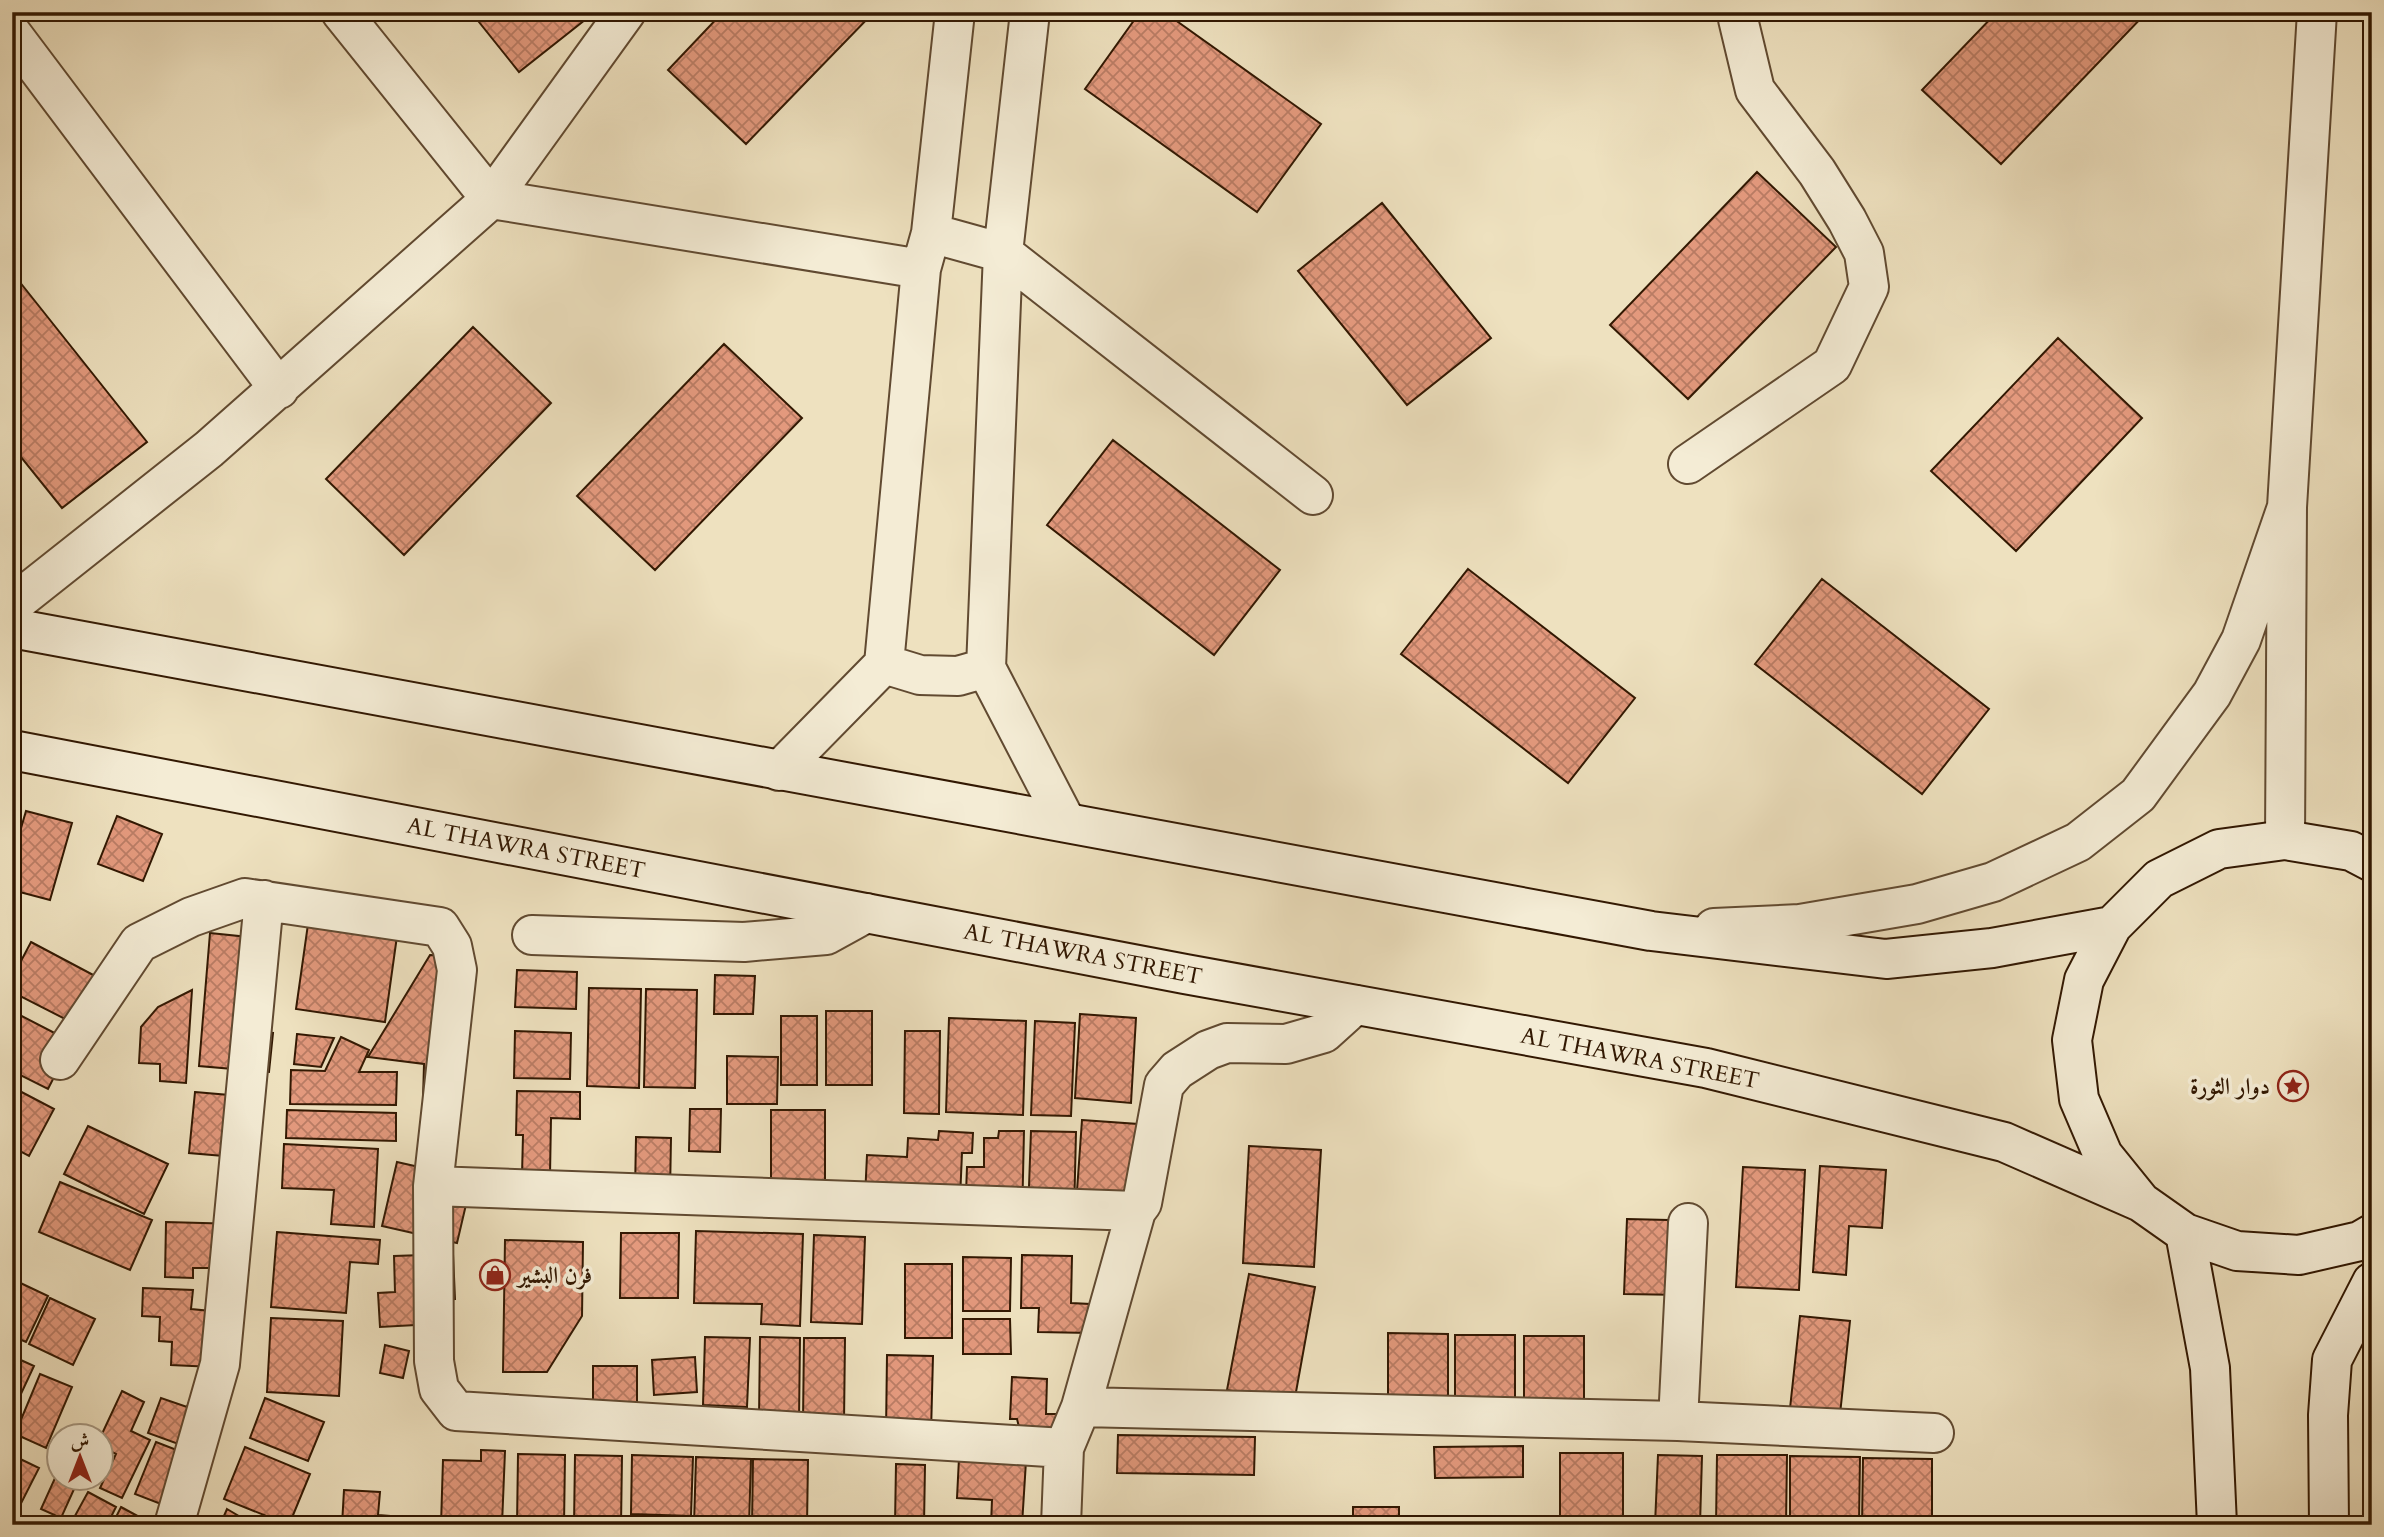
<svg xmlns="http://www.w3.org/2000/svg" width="2384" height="1537" font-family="Cardo,Amiri,serif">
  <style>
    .building { fill: url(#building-cross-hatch); stroke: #321802; stroke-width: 2 }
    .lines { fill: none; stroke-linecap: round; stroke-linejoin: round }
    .minor-casing { stroke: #614a31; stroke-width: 42 }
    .secondary-casing { stroke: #321802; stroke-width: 42 }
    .minor { stroke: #f4ecd5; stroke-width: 38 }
    .secondary { stroke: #f4ecd5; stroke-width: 38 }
    .labels { text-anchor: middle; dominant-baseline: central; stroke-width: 7; stroke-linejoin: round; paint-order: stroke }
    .street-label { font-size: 23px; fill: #321802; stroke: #f4ecd5 }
    .poi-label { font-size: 23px; font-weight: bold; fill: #321802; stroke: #f4ecd5; text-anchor: end }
  </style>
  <defs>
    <pattern id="building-cross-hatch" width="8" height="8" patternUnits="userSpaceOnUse" patternTransform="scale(1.75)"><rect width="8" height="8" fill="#e3997d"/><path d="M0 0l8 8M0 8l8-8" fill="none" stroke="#b97c64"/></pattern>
  </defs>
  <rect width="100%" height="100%" fill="#eee1bf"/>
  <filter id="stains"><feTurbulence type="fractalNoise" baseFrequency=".00286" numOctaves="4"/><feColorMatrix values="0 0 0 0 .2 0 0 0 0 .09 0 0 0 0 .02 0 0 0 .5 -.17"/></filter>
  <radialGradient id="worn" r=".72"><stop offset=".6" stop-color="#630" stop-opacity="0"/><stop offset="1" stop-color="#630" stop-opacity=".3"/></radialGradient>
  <path class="building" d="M471,12H595L519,72Z
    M723,12H874L746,144L668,70Z
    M1140,12H1164L1321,124L1257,212L1085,89Z
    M1997,12H2147L2001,164L1922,90Z
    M1757,172L1836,247L1688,399L1610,325Z
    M1382,203L1491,338L1407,405L1298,271Z
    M15,276L147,442L62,508L12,446V278Z
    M473,327L551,403L404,555L326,479Z
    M2058,338L2142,418L2016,551L1931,471Z
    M724,344L802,418L655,570L577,496Z
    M1113,440L1280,570L1214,655L1047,525Z
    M1468,569L1635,698L1568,783L1401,654Z
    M1822,579L1989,709L1922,794L1755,664Z
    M26,811L72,823L50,900L12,890V859Z
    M117,816L162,834L143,881L98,864Z
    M308,924L397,936L385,1022L296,1009Z
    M210,933L248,937L240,1031L273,1033L269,1072L199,1066Z
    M31,942L97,977L73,1023L12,992V978Z
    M430,955L463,957L455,1102L423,1100L424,1064L368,1057Z
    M517,970L577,972L576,1009L515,1007Z
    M715,975L755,976L753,1014H714Z
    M589,988L641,989L639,1088L587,1086Z
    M646,989L697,990L695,1088L644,1087Z
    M192,990L186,1083L160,1081V1064L139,1063L141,1027L158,1007Z
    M12,1011L72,1042L48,1089L12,1071Z
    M826,1011H872V1085H826Z
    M1080,1014L1136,1018L1131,1103L1075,1098Z
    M781,1016H817V1085H781Z
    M949,1018L1026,1021L1023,1115L946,1112Z
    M1035,1021L1075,1023L1071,1116L1031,1115Z
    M515,1031L571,1033L570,1079L514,1078Z
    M905,1031H940L939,1114L904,1113Z
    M297,1034L334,1038L321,1067L294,1064Z
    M341,1037L369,1050L359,1072H397L396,1105L290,1104L291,1070L325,1071Z
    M727,1056L778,1057L777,1104H727Z
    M12,1087L54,1109L29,1156L12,1147Z
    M517,1091L580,1092V1119L551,1118L550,1175H522L523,1135H516Z
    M195,1092L252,1097L247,1158L189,1153Z
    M690,1109H721L720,1152L689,1151Z
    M287,1110L396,1113V1141L286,1138Z
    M771,1110H825V1194H771Z
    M1082,1120L1138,1124L1132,1209L1076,1205Z
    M88,1126L168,1164L144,1214L64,1174Z
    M939,1131L973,1133L972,1153H962L959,1222L864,1218L867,1155L907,1157L908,1138L938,1140Z
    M999,1131H1024L1022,1220L965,1219L967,1167H984V1138H998Z
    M1031,1131L1076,1132L1074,1216L1028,1214Z
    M636,1137L671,1138L670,1193L635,1192Z
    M284,1144L378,1149L374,1227L331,1224L334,1190L282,1188Z
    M1249,1146L1321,1150L1314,1267L1243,1263Z
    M397,1162L472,1179L457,1243L382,1226Z
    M1820,1166L1886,1170L1882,1228L1849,1226L1846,1275L1813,1272Z
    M1743,1167L1805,1170L1799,1290L1736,1287Z
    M60,1182L152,1220L130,1270L39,1232Z
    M1627,1219L1668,1220V1235H1685L1683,1295L1624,1294Z
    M166,1222L238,1224L237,1268H193V1278L165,1277Z
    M696,1231L803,1234L800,1326L761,1324L762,1304L694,1303Z
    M277,1232L380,1240L378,1264L350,1262L346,1313L271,1307Z
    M621,1233H679L678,1298H620Z
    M814,1235L865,1237L862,1324L811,1322Z
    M505,1240L583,1242L582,1316L547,1372H503Z
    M453,1254L455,1299L434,1300V1324L380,1327L378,1293L395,1292L394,1256Z
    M1022,1255L1072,1256L1071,1303L1090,1304V1333L1038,1332L1039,1308H1021Z
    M963,1257L1011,1258L1010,1311H963Z
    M905,1264H952V1338H905Z
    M1249,1274L1315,1287L1294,1403L1227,1390Z
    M12,1279L48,1296L26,1342L12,1336Z
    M143,1288L193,1290L191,1309L211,1311L235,1368L171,1365L172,1342L159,1341L160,1317L142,1316Z
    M50,1298L95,1319L73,1365L29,1344Z
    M1800,1316L1850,1321L1838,1433L1788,1427Z
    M271,1318L343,1321L339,1396L267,1392Z
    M963,1319H1010L1011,1354H963Z
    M1388,1333L1448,1334V1401L1388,1400Z
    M1455,1335H1515V1402H1455Z
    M1524,1336H1584V1403H1524Z
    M705,1337L750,1338L747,1407L703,1405Z
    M760,1337L800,1338L799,1421L759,1420Z
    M804,1338H845L844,1422H803Z
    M385,1345L409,1351L403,1378L380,1373Z
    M887,1355L933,1356L931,1433L886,1432Z
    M12,1356L34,1366L12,1413Z
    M695,1357L697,1392L654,1395L652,1360Z
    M593,1366H637V1419H593Z
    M40,1374L72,1387L46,1448L15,1434Z
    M1012,1377L1047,1379L1046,1414H1062V1433L1020,1431L1017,1419H1010Z
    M196,1384L206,1454L148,1433L161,1398L187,1407Z
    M122,1391L144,1402L131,1431L150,1440L122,1498L100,1488L116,1454L102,1447L101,1436Z
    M265,1398L324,1422L308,1461L250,1438Z
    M1118,1435L1255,1437L1254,1475L1117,1473Z
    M156,1442L200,1459L179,1511L135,1494Z
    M1523,1446V1477L1435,1478L1434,1447Z
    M245,1447L310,1474L289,1525L224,1499Z
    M481,1450L505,1451L502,1525H441L443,1460L481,1461Z
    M1560,1453H1623V1525H1560Z
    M518,1454L565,1455L564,1525H517Z
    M12,1455L39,1468L12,1521Z
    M575,1455L622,1456L621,1525H574Z
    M632,1455L693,1457L691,1516L631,1514Z
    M1658,1455L1702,1456L1700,1525H1655Z
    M1717,1455H1787L1786,1525H1716Z
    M1790,1456L1860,1457L1859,1525H1790Z
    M696,1457L751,1459L749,1525H694Z
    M959,1458L1026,1461L1022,1525H991L992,1500L957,1498Z
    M1863,1458L1932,1459V1525H1862Z
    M753,1459L808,1460L807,1525H752Z
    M896,1464L925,1465L924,1525H895Z
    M55,1478L75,1487L61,1518L41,1509Z
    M344,1490L380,1492L378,1515L415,1518L414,1525H342Z
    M88,1492L116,1507L107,1525H70Z
    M121,1507L154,1525H112Z
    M1353,1507H1399V1525H1353Z
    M227,1509L254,1525H220Z"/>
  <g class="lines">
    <g class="minor-casing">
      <path id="minor" d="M341,12L491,199L921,269
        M1030,12L1003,253L986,668L1066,822
        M12,34L279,389
        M931,233L1003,253L1313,495
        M1688,464L1832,365L1869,287L1864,253L1847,220L1817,172L1755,90L1738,19
        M12,605L209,449L491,199L626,12
        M884,664L920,675L958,676L986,668
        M779,771L884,664L921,269L931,233L955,12
        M2285,840L2287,507L2317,12
        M1714,928L1800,924L1917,904L1993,882L2078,842L2138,795L2212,694L2241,640L2287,507
        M532,935L744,942L826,935L866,913
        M60,1060L139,943L191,917L245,898L440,927L452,946L457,970L433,1186L434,1361L439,1389L456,1411L1064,1448
        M433,1186L1136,1211
        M1081,1407L1678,1421L1934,1433
        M1678,1421L1688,1223
        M174,1525L220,1364L264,900
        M1061,1525L1064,1448L1081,1407L1136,1211L1142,1203L1164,1085L1177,1070L1208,1050L1227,1043L1286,1044L1324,1033L1355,1005"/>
    </g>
    <g class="secondary-casing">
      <path id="secondary" d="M12,628L1651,931L1886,959L1992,948L2112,926
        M12,750L1185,974L1706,1068L2004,1142L2141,1202
        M2372,862L2351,851L2285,840L2219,849L2159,879L2112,926L2084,980L2072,1040L2079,1099L2103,1155L2141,1202L2185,1233L2237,1251L2299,1255L2360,1241L2372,1234
        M2185,1233L2210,1368L2217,1525
        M2329,1525L2328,1415L2332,1360L2372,1282"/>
    </g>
    <use href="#minor" class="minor"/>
    <use href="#secondary" class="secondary"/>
  </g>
  <defs>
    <g id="sight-ring" transform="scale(1.575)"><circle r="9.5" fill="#f4ecd5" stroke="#8f2418" stroke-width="1.5"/><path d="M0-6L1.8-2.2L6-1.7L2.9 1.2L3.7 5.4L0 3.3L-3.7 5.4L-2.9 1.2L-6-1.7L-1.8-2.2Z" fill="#8f2418"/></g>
    <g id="shop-ring" transform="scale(1.575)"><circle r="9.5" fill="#f4ecd5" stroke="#8f2418" stroke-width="1.5"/><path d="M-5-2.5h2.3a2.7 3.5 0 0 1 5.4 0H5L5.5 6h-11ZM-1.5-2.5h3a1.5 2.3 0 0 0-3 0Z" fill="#8f2418"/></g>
  </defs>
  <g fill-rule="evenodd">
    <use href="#sight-ring" x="2293" y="1086"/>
    <use href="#shop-ring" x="495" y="1275"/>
  </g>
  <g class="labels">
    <g class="street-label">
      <text transform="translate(526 848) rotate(11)">AL THAWRA STREET</text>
      <text transform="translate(1083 954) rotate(11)">AL THAWRA STREET</text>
      <text transform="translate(1640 1058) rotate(11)">AL THAWRA STREET</text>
    </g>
    <g class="poi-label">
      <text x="2270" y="1086">دوار الثورة</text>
      <text x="518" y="1275" text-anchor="start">فرن البشير</text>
    </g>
  </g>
  <rect width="2384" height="1537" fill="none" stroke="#eee1bf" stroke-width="42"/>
  <rect x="14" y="14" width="2356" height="1509" fill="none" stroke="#321802" stroke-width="3.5"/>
  <rect x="21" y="21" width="2342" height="1495" fill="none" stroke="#321802" stroke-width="2"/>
  <g transform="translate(80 1457)"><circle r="33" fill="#f4ecd5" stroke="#a69781" stroke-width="2"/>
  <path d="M0-5L12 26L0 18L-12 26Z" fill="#8f2418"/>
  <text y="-10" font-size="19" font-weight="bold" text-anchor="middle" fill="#321802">ش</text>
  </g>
  <rect width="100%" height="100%" filter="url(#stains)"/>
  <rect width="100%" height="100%" fill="url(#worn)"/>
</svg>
